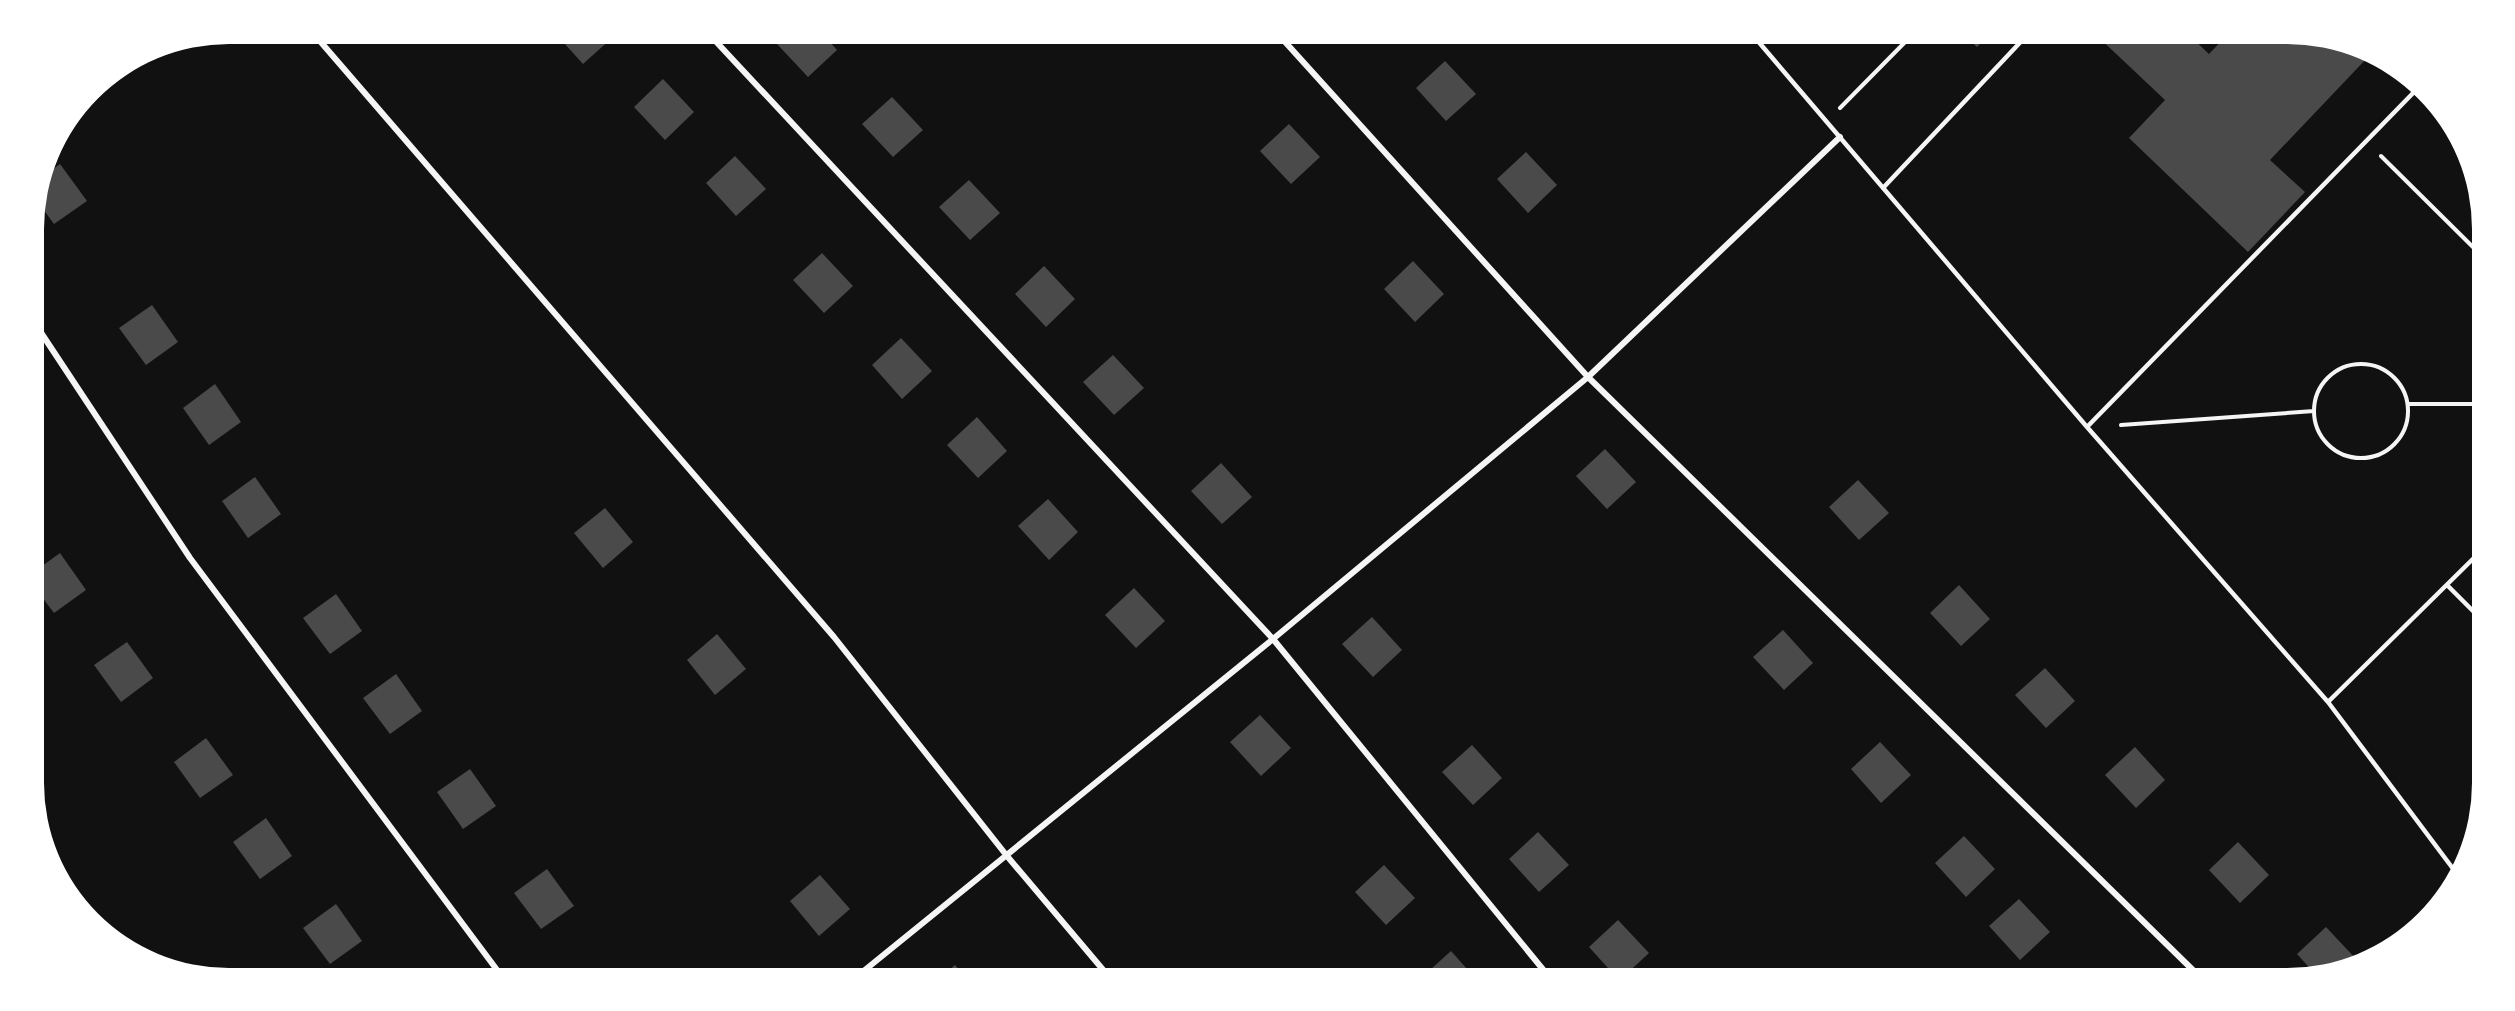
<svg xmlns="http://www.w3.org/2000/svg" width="2515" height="1011" font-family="'Golos Text',sans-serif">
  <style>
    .building { fill: #4a4a4a }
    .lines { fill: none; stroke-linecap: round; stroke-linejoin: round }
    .path { stroke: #f5f5f5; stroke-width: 4 }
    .service { stroke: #f5f5f5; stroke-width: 4.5 }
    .minor { stroke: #f5f5f5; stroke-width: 6 }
  </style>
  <rect width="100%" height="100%" fill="#111"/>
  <path class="building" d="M555,33H610L613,37L583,64Z
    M789,33H822L837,50L808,77L777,44Z
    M1963,33H1990L1977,47Z
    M2094,33H2187L2209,54L2229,33H2287L2350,43L2369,56L2270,160L2305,192L2248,252L2129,138L2165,100Z
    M1445,61L1476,94L1446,121L1416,88Z
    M663,79L694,112L665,140L634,107Z
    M892,97L923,130L893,157L862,124Z
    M1289,124L1320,157L1291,184L1260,151Z
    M1526,152L1557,185L1528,213L1497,179Z
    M735,156L766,189L736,216L706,183Z
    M60,164L87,201L54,224L37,201L44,176Z
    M969,180L1000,213L970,240L939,207Z
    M822,253L853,286L824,313L793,280Z
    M1413,261L1444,294L1415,322L1384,289Z
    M1044,266L1075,299L1046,327L1015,294Z
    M152,305L178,342L146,365L119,328Z
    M901,338L932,371L902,399L872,365Z
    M1113,355L1144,388L1114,415L1083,382Z
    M215,384L241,422L209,445L183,408Z
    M977,417L1007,451L978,478L947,445Z
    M1605,449L1636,482L1607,509L1576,476Z
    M1221,463L1252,497L1222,524L1191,491Z
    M255,477L281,514L248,538L222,501Z
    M1858,480L1889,513L1859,540L1829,507Z
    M1048,499L1078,532L1049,560L1018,526Z
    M605,508L633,542L603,568L574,533Z
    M60,553L86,590L54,613L35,588V571Z
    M1959,585L1990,619L1961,646L1930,613Z
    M1134,588L1165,621L1136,648L1105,615Z
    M336,594L362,631L330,654L303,618Z
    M1372,617L1402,650L1373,677L1342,644Z
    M1783,630L1813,663L1784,690L1753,657Z
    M717,634L746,669L715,695L687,660Z
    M127,642L153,678L121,702L94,665Z
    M2045,668L2075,701L2046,728L2015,695Z
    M396,674L422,711L390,734L363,698Z
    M1260,715L1291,748L1261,776L1230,742Z
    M206,738L233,775L200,798L174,762Z
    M1880,742L1911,775L1881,803L1851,769Z
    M1472,745L1502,778L1473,805L1442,772Z
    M2135,747L2165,780L2136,808L2105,775Z
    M470,769L496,806L463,829L437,792Z
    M266,818L292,856L260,879L233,842Z
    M1538,832L1569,865L1539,892L1509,859Z
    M1964,836L1995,869L1966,897L1935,863Z
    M2238,842L2269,875L2240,903L2209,870Z
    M1384,865L1415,898L1386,925L1355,892Z
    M547,869L574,906L541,929L514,893Z
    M820,875L850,909L819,936L790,901Z
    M2019,899L2050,932L2020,960L1989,926Z
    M336,904L362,941L330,964L303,928Z
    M1618,920L1649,953L1622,978H1617L1589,947Z
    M2326,927L2357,960L2349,968L2315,974L2297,954Z
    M1451,951L1475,978H1421Z
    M955,965L966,978H940Z"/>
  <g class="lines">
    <path class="path" d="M1840,108L1914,33
      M2381,156L2480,254
      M2314 411a47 47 0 1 1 94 0a47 47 0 1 1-94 0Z
      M2408,404H2481
      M2121,425L2314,411"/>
    <path class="service" d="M1751,33L2087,427L2328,702L2457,874
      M1883,188L2029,33
      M2087,427L2417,89
      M2447,585L2482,620
      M2328,702L2481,551"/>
    <path class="minor" d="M313,33L834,637L1007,856L1110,978
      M708,33L1273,639L1550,978
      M1277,33L1588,377L2201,978
      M34,322L190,558L503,978
      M855,978L1273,639L1588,377L1840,137"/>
  </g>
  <path d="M0 0H2515V1011H0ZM229 44H2287A185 185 0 0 1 2472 229V783A185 185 0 0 1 2287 968H229A185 185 0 0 1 44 783V229A185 185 0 0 1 229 44Z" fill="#fff" fill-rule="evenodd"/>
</svg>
